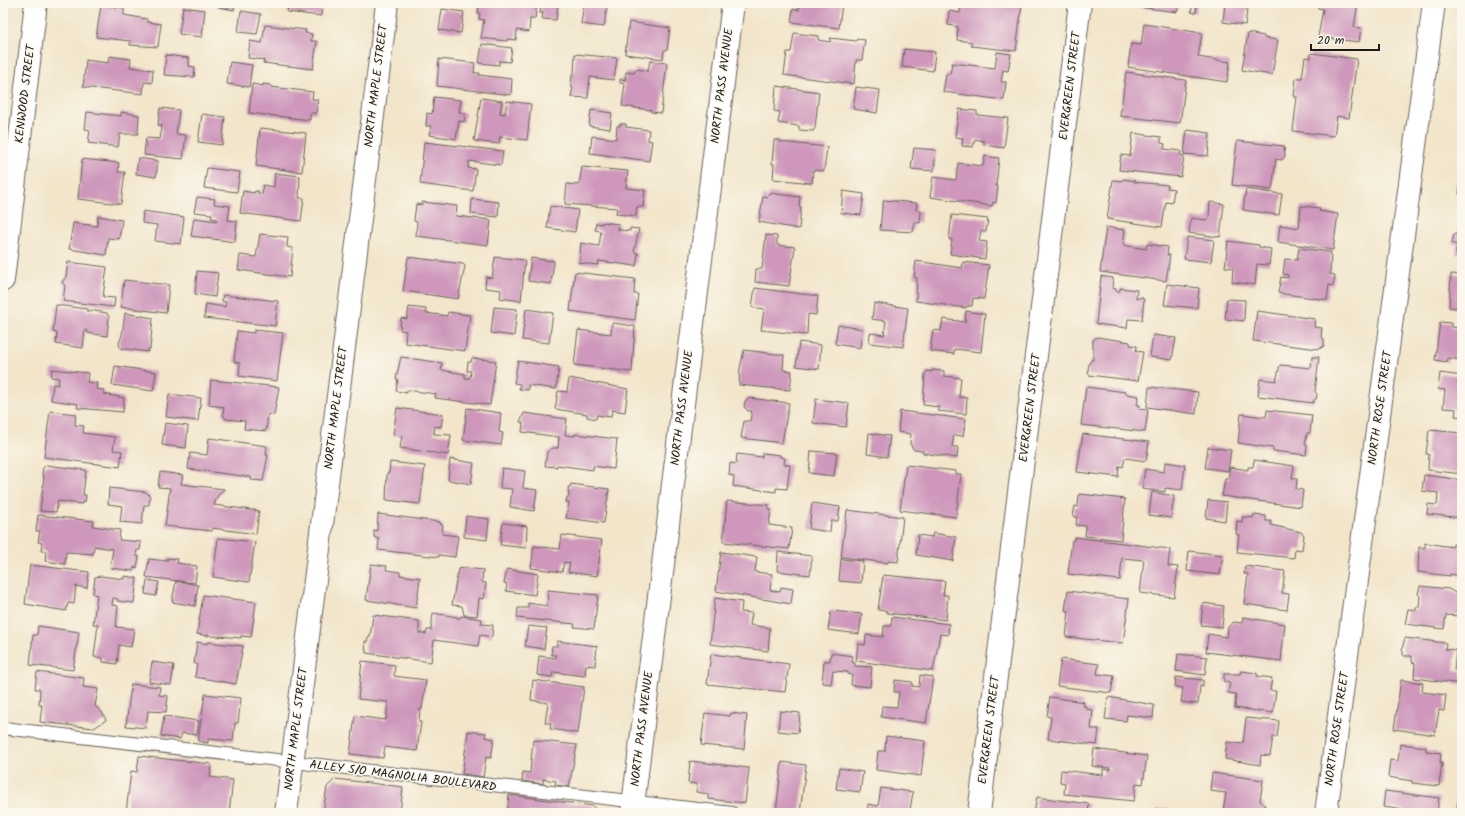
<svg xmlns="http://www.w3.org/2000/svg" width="1465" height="816" font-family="Kalam,sans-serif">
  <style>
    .building { fill: #ce97bb }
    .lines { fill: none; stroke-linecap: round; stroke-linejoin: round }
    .lane-casing { stroke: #676259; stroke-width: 14 }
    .street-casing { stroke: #676259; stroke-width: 24 }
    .lane { stroke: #fff; stroke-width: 12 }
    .street { stroke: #fff; stroke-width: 22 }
    .labels { text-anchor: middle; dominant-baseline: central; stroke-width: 3; stroke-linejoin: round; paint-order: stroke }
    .street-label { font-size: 12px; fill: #1c1c1c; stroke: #fbf7ec }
  </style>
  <rect width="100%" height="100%" fill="#fbf7ec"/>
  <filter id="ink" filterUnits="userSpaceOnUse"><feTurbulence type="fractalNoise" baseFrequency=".025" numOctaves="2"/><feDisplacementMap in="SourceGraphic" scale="8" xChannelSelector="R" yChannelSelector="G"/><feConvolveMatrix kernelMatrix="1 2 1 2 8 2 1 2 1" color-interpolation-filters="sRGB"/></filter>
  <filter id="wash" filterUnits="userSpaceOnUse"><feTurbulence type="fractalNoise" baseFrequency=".012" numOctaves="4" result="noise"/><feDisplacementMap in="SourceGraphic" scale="16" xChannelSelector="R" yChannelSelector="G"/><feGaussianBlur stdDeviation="0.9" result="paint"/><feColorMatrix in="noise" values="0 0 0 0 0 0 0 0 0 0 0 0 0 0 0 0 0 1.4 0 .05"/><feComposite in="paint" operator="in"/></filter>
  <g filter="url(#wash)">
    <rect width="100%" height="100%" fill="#f2e5ca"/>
    <g id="blocks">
      <path class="building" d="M219,3H235L234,10L218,7Z
        M289,3H322L321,16L287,12Z
        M479,3H537L535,19H530L529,32L517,30L516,40L507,39V41L481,38L484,20L479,19L480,14L478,13Z
        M541,3H558L556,20L542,19L543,13H540Z
        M584,3L607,5L604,27L581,24Z
        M645,3H669V7Z
        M800,3H842L839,28L791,22L793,9L799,10Z
        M961,3L1022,4L1016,51L971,46L972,42L957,40L958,27L948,25L949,11L960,13Z
        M1139,3H1179L1177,12L1138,7Z
        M1193,3H1197L1196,13L1191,12Z
        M1225,3H1248L1245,25L1223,22Z
        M1282,3H1294L1293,5Z
        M1318,3H1358L1354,27L1361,28L1359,42L1318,37L1323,9L1318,8Z
        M101,5L124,8V15L147,19V22L161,24L158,47L130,45V41L96,37Z
        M183,7L205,10L202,37L179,34Z
        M442,9L464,12L461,33L439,30Z
        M241,11L261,14L257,34L238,32Z
        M629,22L670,28L667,50H664L663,59L625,54Z
        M1144,24L1202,33L1198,57L1230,62L1227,82L1128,67L1131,44L1141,45Z
        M265,25L306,30L305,33L312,34L311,41H317L313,69L263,63L264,60L248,58L250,41L262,43Z
        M794,33L818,36V40L830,42V38L856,41L857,39L865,40L862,60H856L854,84L784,75L787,52H791Z
        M1248,33L1264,36V38L1278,40L1272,75L1242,70Z
        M482,44L512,48L510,62L499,61V65L479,63Z
        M904,49L935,52L933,71L902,67Z
        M997,52L1011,54L1008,71L1003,70L1001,82H1006L1004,100L943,92L946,74H950L952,63L995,68Z
        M1311,53L1357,59L1349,118L1337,116L1334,136L1293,131L1297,97H1294L1296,78H1302L1305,57L1311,58Z
        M575,54L617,58L614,80L590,77L588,98L571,97L573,87H571L572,74H574Z
        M166,55L189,58V66L195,67L194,77L164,75Z
        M109,56L131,59L130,67L153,70L152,83L144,82L143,94L83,87L86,60L108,63Z
        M439,59L475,63L474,73H480L479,75L512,79L511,95L437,86Z
        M650,61L667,63L661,113L651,112V110L622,106L625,84L620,83V79L625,80L626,72L634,73L636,69L648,71Z
        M230,62L252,65L249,87L227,84Z
        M1126,72L1186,80L1180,123L1120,116Z
        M252,84L263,86V84L271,85V87L313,92L312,99L318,100L316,113H310V120L249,113Z
        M776,86L819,92L815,128L813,131L799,130V126L778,123L780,112L774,111Z
        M856,87L880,90L877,113L853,109Z
        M434,97L461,100L459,112L465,113L464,122L459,121L456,139L429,135L431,126H426L427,113L432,114Z
        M481,98L502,101L500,113L505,114L507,101L531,104L527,140L500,137L499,144L474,141Z
        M160,108L179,110L176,134L186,135L183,159L144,155L146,138L160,139L162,126L158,125Z
        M959,109L977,111V115L1008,118L1004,148L984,145V141L975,139L973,147L962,146L963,138L955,137Z
        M591,110L612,113L610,129L589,126Z
        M87,112L121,116V112L139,115L138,134H120L118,147L88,143L90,130L85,129Z
        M202,114L225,117L222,145L198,142Z
        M620,124H626V127L649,130L648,140L652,141L649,161L590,153L592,136L616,139L617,126H620Z
        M260,128L306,133L302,172L256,166Z
        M1187,130L1210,133L1208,156L1184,154Z
        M1133,133L1161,137V143L1165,144L1164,149L1181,151L1180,155L1184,156L1181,177L1119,170L1121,155L1130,156Z
        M774,140H780V142L827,147L824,171L813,170L812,183L773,179L774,164H772Z
        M1237,141L1284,146L1285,156L1282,160L1276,159L1272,190L1232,185Z
        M424,142L503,151L501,165L469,161L468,168L476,169L473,191L420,184Z
        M914,148L936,150L934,171L911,169Z
        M985,156L999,158L996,186H998L996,203L993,202L992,206L930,197L933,177L956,180L958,163L983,166Z
        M138,158L158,161L156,177L136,174Z
        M82,159L119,163L118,172H125L121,204L78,199Z
        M582,167L628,171L626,188L645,190L643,207H637L636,216L616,214L617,208L565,204L567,184L579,185Z
        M207,168L240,172L237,192L204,188Z
        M275,173L300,176L299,198H304L301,221L240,213L243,191L254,193L255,191H259L258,193L262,194L263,185L274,187Z
        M1461,173H1462V194H1459Z
        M1123,179L1135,181L1134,182L1168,185L1167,188L1174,189L1172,203L1166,202L1162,227L1107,219L1113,180L1122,181Z
        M1246,189L1282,194L1279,215L1243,210Z
        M843,191L864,194L861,215L841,213Z
        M769,193L800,197L799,207H801L799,229L759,222L763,196L768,197Z
        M197,197L215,199L214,204L230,206L228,220L237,221L235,242L191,236L194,218L217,221V219L211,218L212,214L194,212Z
        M472,199L499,202L498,217L471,214Z
        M884,200L917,203L916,210L921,211L920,223L915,222L913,232L880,230L882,208Z
        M422,202L457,206L456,216L491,220L488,245L416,236L417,222L414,221L416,204L422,205Z
        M1210,202L1224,204L1220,237L1189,233L1191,218L1206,220L1209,217Z
        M550,206L578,210L575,232L547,228Z
        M1301,206L1320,208L1319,211L1338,214L1333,250L1278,242L1280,225L1299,228Z
        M143,211L184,217L181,244L155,241L157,225L142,223Z
        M952,215L988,219L986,232L981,231L979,241L987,242L985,259L950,254L952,240L949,239Z
        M98,216L122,220L119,239L108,238L106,255L69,249L73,223L97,226Z
        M1460,218H1462V255L1456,254L1457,244H1452L1454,234H1458Z
        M602,222L619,224L618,230L630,231V228L639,229L634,252L638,253L636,266L599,261L598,265L579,263L581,243L599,246L601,231L595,230L596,223L602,224Z
        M1106,227L1125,230L1123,245L1146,249L1147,244L1168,247L1167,255H1170L1166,281L1100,272Z
        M260,234L288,237L287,247L293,248L290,277L238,270L240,255L256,257Z
        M766,235L777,236V245L795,247L789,286L755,282L756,269H762Z
        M1187,237L1214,240L1211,262L1184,259Z
        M1228,241L1259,245V247L1271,249L1269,265L1257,264L1255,285L1232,282L1233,268L1225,267Z
        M1299,248L1331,252L1330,274L1335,275L1333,286L1329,285L1327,300L1278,293L1281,277L1288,278V275L1283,274L1285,259L1297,260Z
        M408,257L463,264L465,266L458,299L403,291Z
        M495,257L525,260L521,301L500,298L501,290L485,288L486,277L492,278Z
        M531,258L554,261L551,284L528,281Z
        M916,261L962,268L963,262L989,265L984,299L973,298L972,306H967L966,308L916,301L917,278L914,277Z
        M68,262L107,267L103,297L115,298L114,307L63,301L65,286L62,282L66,277Z
        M197,271L218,273L215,297L195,294Z
        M575,272L635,279L634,294H638L635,320L570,311Z
        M1451,274L1462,275V309L1449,307Z
        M1101,276L1113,278L1112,288L1116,289V291H1120V288L1137,290L1136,299L1142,297L1144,300L1142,320L1128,319L1127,328L1096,324Z
        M124,280L169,285L166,313L121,307Z
        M1167,284L1199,288L1197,308L1164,305Z
        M755,288L818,296L816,315L808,314L807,335L761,330L764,309L752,307Z
        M223,295L278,301L275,326L204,318L206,304L225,307L226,302L222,301Z
        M1227,299L1245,300L1244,321L1225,319Z
        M874,303L908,308L903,347L869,343L870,333L884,335L886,321L872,319Z
        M56,305L87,309V312L89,310L107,313L109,317L107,336L87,333V331L85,330L83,348L56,344L57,333L53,332Z
        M409,307L426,309V313L447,316L448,312L470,315L465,351L405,343L406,331L400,330L401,318L407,319Z
        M494,307L517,309L514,336L491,333Z
        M526,309L553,313L549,343L522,340Z
        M966,311L985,314L981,352L954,349V354L930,351L933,330L941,331L943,319L965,322Z
        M1257,311L1315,319L1314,327L1322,328L1321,337L1324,339V346L1319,349L1253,341Z
        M125,313L153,318L150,349H148V352L120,348L119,343L122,335Z
        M1440,322L1451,323V327L1462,328V360L1448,358L1447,362L1435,360Z
        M612,323L635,326L632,372L574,365L578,330L611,334Z
        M838,325L862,329L860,348L835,344Z
        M254,330L283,333L277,381L239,376L240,363L234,362L237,331L254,333Z
        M1153,335L1176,338L1172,360L1150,357Z
        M1097,337L1130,342V345L1137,346L1136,351L1143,352L1138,381L1089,375L1088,370L1089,364L1091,360H1093V340Z
        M799,342L821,345L819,369L796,366Z
        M744,350L784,355L783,370L792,371L790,390L739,385L740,368Z
        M401,357L442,363L441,370L465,374V378H470L471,371H467L468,362H471L472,358L496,361L490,405L435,398L436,394L407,390V393L396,391L398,379H396Z
        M1312,357H1319L1315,392L1317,394L1316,399L1313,401V403L1258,396L1260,379L1276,381L1280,365L1311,368Z
        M518,361L559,367L556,389L528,385V390L519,389L520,384L514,383Z
        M115,366L156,372L153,391L112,385Z
        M52,369L88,373L87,382L97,383L96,389L104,390V394L124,398L123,412L77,408L78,404L51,400L53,384L58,385L59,378L51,377Z
        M932,370L944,371V376L961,378L959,397L967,398L966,414L938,411L939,407L923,405L925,374L927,371L932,372Z
        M1440,373L1462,376V417L1455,416L1456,409L1443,408L1445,390L1438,389Z
        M569,378L628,389L625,412L612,410L611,417L597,415L596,419L587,417V414L555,409L558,391L567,392Z
        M211,380L279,387L274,415L268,414L266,431L244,429L245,421L226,419L223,415L224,407L209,405Z
        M1086,387L1126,392V394L1139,396L1137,405H1140L1139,409L1148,410L1145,432L1081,425Z
        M1149,387L1198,392L1196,414L1147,407Z
        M169,394L201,398L198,421L166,417Z
        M749,398L789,403L782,443L741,438L744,421H750L752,411H748L744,407L745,401Z
        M816,399L849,403L846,427L813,423Z
        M397,408L443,414L441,427L435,426L434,434L451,435L448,455L400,448L402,436L393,435Z
        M467,408L501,413L499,432L503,433L501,445L463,440Z
        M1267,410L1312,415L1310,433H1307L1305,445H1307L1306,455L1273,451V448L1238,443L1241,414L1266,417Z
        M50,411L76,414L75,425L84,426L83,433L115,437L113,450L122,451L120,467L44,457Z
        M900,411L966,419L963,436L954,435L952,447H958L957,458L923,453V451L914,450L910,444L911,434L898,432Z
        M524,413L567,419L565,435L575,436V434L617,439L614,469L593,466V470L557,465V467L545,466L547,452L553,448H558L559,437L522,432L523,423L520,422Z
        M165,423L188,426L186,448L162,445Z
        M1429,430L1462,433V474L1428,470L1429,454H1426Z
        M869,433L890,436L887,457L867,454Z
        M1083,434L1149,442L1146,461L1125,458L1123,467L1119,466L1118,477L1077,472Z
        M209,438L267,446L266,455H268L263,481L251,480V477L188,469L190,453L207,455Z
        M1208,447L1231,450L1228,471L1205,468Z
        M811,451L837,453L834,476L809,473Z
        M762,453L780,455V457L785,458L784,464L790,465L787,489L776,488V492L733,486L734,476L729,475L730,463L736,464L737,454L762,457Z
        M450,459L474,463L471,484L448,480Z
        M1254,460L1294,466L1292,478L1297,479L1296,489L1303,490L1301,507L1222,496L1225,479H1228L1230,467L1248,470V467H1253Z
        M390,462L425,466L420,504L386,500L387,473H389Z
        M1165,462L1185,465L1182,490L1165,488V492L1142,489L1145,469L1164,472Z
        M46,465L86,470L83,495H86L85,502H82V504L58,501L56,512L40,511L44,476L42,473L43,468Z
        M906,465L956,471V474H961L956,517L900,510Z
        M502,468L525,471L523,488L537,490L534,511L510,507L512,489L500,488Z
        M160,472L183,475L181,484L224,489L217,497L214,505L259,511L256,534L212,528V531L165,526L170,488L158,487Z
        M1424,475L1462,480V518L1427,514L1428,504L1437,505L1438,493L1422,491Z
        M571,484L609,489L604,523L566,518L569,502H566L567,497H569L568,487H570Z
        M109,488L146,492L150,496L149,505H144L142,524L120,522L122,506L108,504Z
        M1152,492L1174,496L1171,518L1149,515Z
        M1079,494L1125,499L1121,540L1085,536L1086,526L1076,525L1077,517L1073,516L1075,506L1078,507Z
        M1208,500L1227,502L1225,521L1206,518Z
        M727,501L769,505L768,509H771L769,525L792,528L789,549L723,542Z
        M812,503L840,507L838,521H831L830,532L809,529Z
        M847,510L903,517L898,562L888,561V563L841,557Z
        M378,514L440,522V524L443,525L442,534L458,536L455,557L439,555V557L378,550L379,539L374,537V530L377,531Z
        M38,515L94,521L93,526L120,530L119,540L141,542L140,550H137L136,556H139L137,568L134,567L133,571L110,568L113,549L94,546L93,554L66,552L65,564L45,561L46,551H41L42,543L38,542L40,531H36Z
        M1253,515L1266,516V521H1271V525L1301,532L1304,535L1302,550L1295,549L1294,558L1237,552L1239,535L1236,534L1237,521L1242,522L1243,517L1253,518Z
        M466,516L489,519L487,540L464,537Z
        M503,523L527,526L526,548L500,545Z
        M933,533L956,537L953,561L916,555L918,535L932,537Z
        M562,535L602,540L597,576L568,572L570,563L564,562L562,572L531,568L534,546L560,549Z
        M1075,537L1170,549L1168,566L1178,567L1174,597L1140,593L1144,560L1122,558L1120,580L1068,574L1072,540H1074Z
        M218,538L255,542L249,582L213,577Z
        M1425,543L1453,547V544L1462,545L1461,576L1450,574V576L1418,572L1419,547L1425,548Z
        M1189,551L1223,555L1220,575L1187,571Z
        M721,552L757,557L755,572L772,574L770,590L780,592L781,587L793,589L791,604L716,591Z
        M778,552L812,556L810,575L777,571Z
        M167,558L178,559L177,563L197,566L195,583L146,577L149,559L167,561Z
        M841,559L863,561L861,583L839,581Z
        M371,564L387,566L386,570L400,572V575L420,578L416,608L366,600Z
        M30,565L89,572L87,588L76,586L74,604L68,603L66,611L25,604Z
        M1245,566L1285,571L1282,593L1289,594L1287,610L1244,604L1248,574H1244Z
        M465,568L483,570L482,582L486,583L484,599L479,598L477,616L464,615L462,606L452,605L458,569Z
        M507,569L538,574L535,595L506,591L507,584L504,583Z
        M883,575L945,581L943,595H948L946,620L887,613V611L878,610Z
        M101,576L124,579V576L137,578L134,603L117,601L118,599L113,598L112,605L118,606L116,627L134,629L131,647L119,645L117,664L103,662V658L94,657L98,624H93L97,595L93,594L95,577Z
        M147,580L159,582L156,596L145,594Z
        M176,581L198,585L195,606L172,602Z
        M1420,586L1449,589L1462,597L1459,616L1446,615L1444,629L1405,624L1408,609L1416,610V607H1419L1420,596L1418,594Z
        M548,590L598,595L594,629L574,627L575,624L517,618L518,608H528V603L547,606Z
        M1068,591L1129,599L1123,643L1066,637L1069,611L1065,610Z
        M203,595L256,602L251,637L241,636V638L220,636V637L211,636L208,634V636L197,634Z
        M715,598L742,602L741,612L752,613L750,625L770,628L768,651L710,644Z
        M1203,603L1224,606L1222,627L1201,625Z
        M831,611L862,614L859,634L828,630Z
        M433,613L457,617V618H460L461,616L482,619L481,624L493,625L492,637L480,635L478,646L434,640L431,662L366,653L365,641L367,642L368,637H370L373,615L419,621V633L426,634L427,630H431Z
        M892,617L949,624L948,635L940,634L933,671L856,661L858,644L865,645L866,635L883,637L884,626H891Z
        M1243,617L1285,624L1281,661L1206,652L1208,634L1227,637L1228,627L1234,622L1242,623Z
        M38,626L79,632L73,670L30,665L33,635H37Z
        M528,626L547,628L544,649L525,646Z
        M1405,638L1446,643L1445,649L1456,650L1454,670L1462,671V684L1414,678L1415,663L1412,662V656H1403V651L1402,649Z
        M557,641L597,646L595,666L586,665L585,676L553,672L552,677L537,675L539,656L556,658V655H551L552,646H557Z
        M197,642L207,644V642L243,646L236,684L195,677L197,664H194Z
        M831,653L853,656L852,662L855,663V666L872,667L870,687L851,685L852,675L848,674V672L833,671L831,684L822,683L824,661H830Z
        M711,654L789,664L785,692L707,684Z
        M1178,654L1207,657L1205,675L1176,671Z
        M1061,659L1099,664L1097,674L1114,676L1111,693L1057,686Z
        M362,661L395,665L394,676L426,680L422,709H420L419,722H421L417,751L385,747L383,758L350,754L355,716L386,720L388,702L358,699Z
        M152,662L174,665L171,685L149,682Z
        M1241,671L1257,673V676L1272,678L1270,691H1276L1273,713L1235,708L1236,694L1228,693L1230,683L1224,682V674H1240Z
        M37,672L84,678L83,687L98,689L95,706L102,712L106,720L94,728L40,722L42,705H39L40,689H35Z
        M920,675L933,677L926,723L881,717L882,706L897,707L899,692H894L895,680L912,682V686L919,687Z
        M1176,677L1203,680V687L1200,686L1198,704L1181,702L1183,688L1175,687Z
        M533,680L584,687L578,733L550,729L551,723H545L548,703L531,700Z
        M1401,680L1423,683L1422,692L1446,695L1444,711L1439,710L1435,735L1394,729Z
        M131,684L160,687L159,695L168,696L166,712L148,711L146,728L126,726Z
        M205,694L241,698L238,723H235L233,741L208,739V743L198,741Z
        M1050,697L1084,702L1083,706H1086V709L1093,710L1091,729H1099L1097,745L1048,739L1051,717L1047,716Z
        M1108,697L1154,705L1153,718L1127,715L1126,721L1105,719Z
        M780,711L800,713L798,733L778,731Z
        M705,713L730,716L731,713L747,715L744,749L701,745Z
        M164,716L199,721L197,735L182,733L180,739L161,736Z
        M1246,718L1279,721L1277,737H1273L1270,756L1261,755L1260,765L1225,759L1227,742L1243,744Z
        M468,731L486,733L485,737L494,739L491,758L486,757L483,777L462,774Z
        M886,736L925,741L921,776L876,770L878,751H885Z
        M533,740L577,745L569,787L555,785L556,781L543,779V784L522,781L523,772L530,773Z
        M1400,744L1426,747V751L1441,753L1440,763H1442L1439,786L1412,783V781L1388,777L1390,760L1398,761Z
        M1094,749L1147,756L1143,784L1136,783L1134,801L1064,794L1065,783L1060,782L1061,770L1103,775V769L1110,770V768L1092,766Z
        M139,756L211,764L210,777L233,780L229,813H126L131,771L137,772Z
        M690,761L749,768L745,803L708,799V794L696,792L697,784L688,783Z
        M782,762L806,765L800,813L776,812Z
        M839,768L863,772L860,792L836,789Z
        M1212,773L1263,780L1260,801L1265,805L1264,813L1223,811L1226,793L1210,791Z
        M335,779L403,787L400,813H323L327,787Z
        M881,788L913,792L910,810L916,811V813H867L868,804L878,806Z
        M1385,791L1439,798L1437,813H1405V810L1383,807Z
        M1459,793H1462V813H1456Z
        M509,795L594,806V813H507Z
        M1037,797L1089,804L1088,813H1034Z
        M1157,809L1181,812V813H1156Z"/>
    </g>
  </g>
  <g filter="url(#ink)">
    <use href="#blocks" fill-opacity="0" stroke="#676259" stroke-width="1"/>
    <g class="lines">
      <g class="lane-casing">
        <path id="lane" d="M3,728L732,813"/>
      </g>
      <g class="street-casing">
        <path id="street" d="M3,280L36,3
          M286,813L387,3
          M632,813L733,3
          M979,813L1080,3
          M1326,813L1434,3"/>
      </g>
      <use href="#lane" class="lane"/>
      <use href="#street" class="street"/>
    </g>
  </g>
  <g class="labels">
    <g class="street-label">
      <text transform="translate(376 86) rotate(-83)">NORTH MAPLE STREET</text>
      <text transform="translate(722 86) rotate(-83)">NORTH PASS AVENUE</text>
      <text transform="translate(1070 86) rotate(-83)">EVERGREEN STREET</text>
      <text transform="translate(25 94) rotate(-83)">KENWOOD STREET</text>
      <text transform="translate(336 408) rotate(-83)">NORTH MAPLE STREET</text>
      <text transform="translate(682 408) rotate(-83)">NORTH PASS AVENUE</text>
      <text transform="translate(1030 408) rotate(-83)">EVERGREEN STREET</text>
      <text transform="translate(1380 408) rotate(-82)">NORTH ROSE STREET</text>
      <text transform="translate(296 729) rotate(-83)">NORTH MAPLE STREET</text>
      <text transform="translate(642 729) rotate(-83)">NORTH PASS AVENUE</text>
      <text transform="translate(1337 729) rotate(-82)">NORTH ROSE STREET</text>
      <text transform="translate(989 730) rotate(-83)">EVERGREEN STREET</text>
      <text transform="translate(403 776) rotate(7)">ALLEY S/O MAGNOLIA BOULEVARD</text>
    </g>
  </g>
  <rect width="1465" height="816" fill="none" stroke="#fbf7ec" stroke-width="16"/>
  <path d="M1311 44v6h68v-6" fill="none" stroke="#1c1c1c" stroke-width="2"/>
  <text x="1317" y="44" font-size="12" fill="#1c1c1c" stroke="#fbf7ec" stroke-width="3" paint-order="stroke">20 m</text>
</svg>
